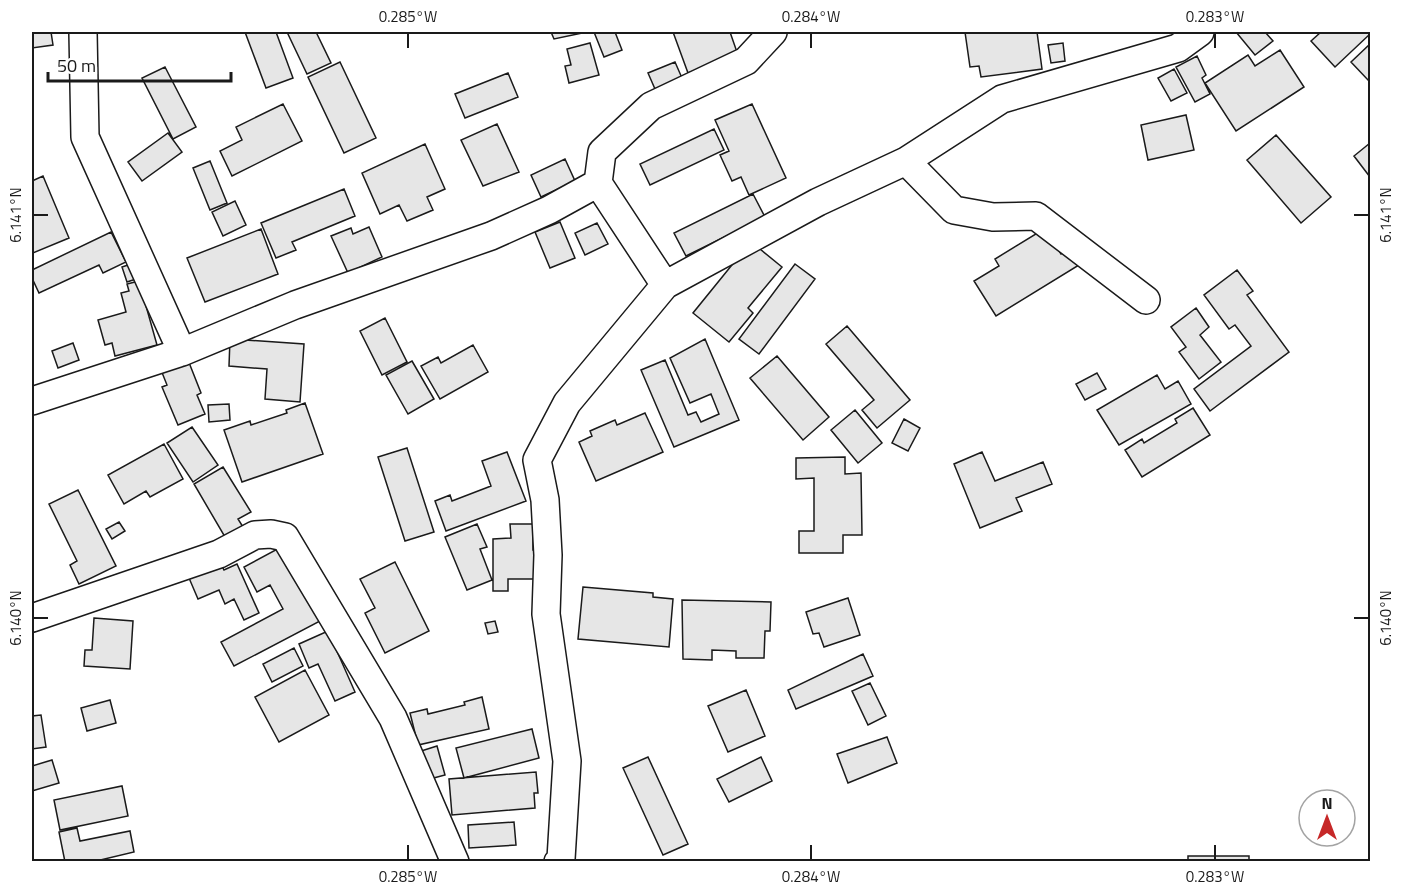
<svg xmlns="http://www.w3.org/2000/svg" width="1402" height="893" font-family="'Titillium Web',sans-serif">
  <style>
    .building { fill: #e6e6e6; stroke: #1a1a1a; stroke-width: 1.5 }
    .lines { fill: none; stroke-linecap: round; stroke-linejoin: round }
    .minor-casing { stroke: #1a1a1a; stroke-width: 30 }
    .minor { stroke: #fff; stroke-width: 27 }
    .ticks { fill: none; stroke: #1a1a1a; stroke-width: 2 }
    .neatline { fill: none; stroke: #1a1a1a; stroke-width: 2 }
    .ticks-label { font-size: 15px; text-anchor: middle; fill: #1a1a1a }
  </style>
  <rect width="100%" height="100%" fill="#fff"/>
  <path class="building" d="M32,32H51L53,45L32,48Z
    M245,32H276L293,78L266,88Z
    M287,32H316L331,63L307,74Z
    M551,32H587L554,39Z
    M594,32H615L622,50L604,57Z
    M673,32H730L738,55L688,73Z
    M965,32H1037L1042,69L981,77L979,66L970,67Z
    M1236,32H1265L1273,41L1255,55Z
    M1321,32H1370V34L1335,67L1311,41Z
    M590,43L599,75L569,83L565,66L571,65L567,49Z
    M1063,43L1065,61L1051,63L1048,45Z
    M1370,44V78L1368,80L1351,62Z
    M1280,50L1304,87L1236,131L1205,83L1248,55L1255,66Z
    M1197,56L1206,75L1202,78L1210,94L1195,102L1176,67Z
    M340,62L376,138L344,153L308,77Z
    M675,62L682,78L655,89L648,73Z
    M165,67L196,127L173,139L142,78Z
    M1174,69L1187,93L1171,101L1158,78Z
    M508,73L518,97L465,118L455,94Z
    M283,104L302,141L232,176L220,151L242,140L236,127Z
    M752,104L786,178L749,195L741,177L732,181L720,155L729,151L715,120Z
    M1186,115L1194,150L1148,160L1141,125Z
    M497,124L519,172L483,186L461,140Z
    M714,129L724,150L650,185L640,164Z
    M168,133L182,152L142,181L128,162Z
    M1276,135L1331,197L1301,223L1247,160Z
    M1370,143V177L1354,156Z
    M425,144L445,189L427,197L433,210L407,221L399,205L380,214L362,173Z
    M565,159L575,181L541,197L531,175Z
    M210,161L227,203L210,210L193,168Z
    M43,176L69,238L33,253L32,181Z
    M344,189L355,216L292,242L296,250L276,258L261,223Z
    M753,194L765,217L686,256L674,233Z
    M235,201L246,225L223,236L212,212Z
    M560,222L575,258L550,268L535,232Z
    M597,223L608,244L585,255L575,233Z
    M369,227L382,257L348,273L331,236L351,228L353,234Z
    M261,229L278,274L205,302L187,258Z
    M111,232L126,262L103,273L99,265L39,293L32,278V270Z
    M1039,232L1048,233L1061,254L1069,249L1079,265L996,316L974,281L999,266L995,259Z
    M755,245L782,267L748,308L753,313L729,342L693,313L740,255L744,258Z
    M131,264L136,279L127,282L122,267Z
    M795,264L815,279L759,354L739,339Z
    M1237,270L1253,291L1247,295L1289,352L1210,411L1194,389L1251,346L1235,325L1229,329L1204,295Z
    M139,281L157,345L115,356L112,343L105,345L98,320L126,312L121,293L129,291L127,284Z
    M1196,308L1209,327L1200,335L1221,362L1199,379L1179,352L1186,347L1171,327Z
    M385,318L407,362L382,375L360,331Z
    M847,326L910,400L877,428L862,410L874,400L826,344Z
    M230,339L304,344L300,402L265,399L267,369L229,366Z
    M705,339L739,420L674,447L641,370L665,360L688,415L696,412L701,422L719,414L711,394L690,403L670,358Z
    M73,343L79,360L58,368L52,351Z
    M473,345L488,372L440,399L421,366L438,357L441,363Z
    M777,356L829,417L803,440L750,378Z
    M188,360L201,393L197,395L205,414L178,425L162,387L167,385L161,370Z
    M412,361L434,399L408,414L386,375Z
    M1097,373L1106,389L1085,400L1076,384Z
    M1157,375L1165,389L1178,381L1191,404L1119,445L1097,410Z
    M305,403L323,454L242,482L224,430L250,421L251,425L287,413L286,410Z
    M229,404L230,420L209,422L208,405Z
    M1193,408L1210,435L1142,477L1125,450L1142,439L1144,443L1177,423L1175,419Z
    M855,410L882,443L858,463L831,430Z
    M645,413L663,452L596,481L579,442L592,436L590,431L615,420L617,425Z
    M904,419L920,428L908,451L892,443Z
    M192,427L218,465L193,482L167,443Z
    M164,444L183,479L150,497L146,491L124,504L108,475Z
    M407,448L434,532L405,541L378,457Z
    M507,452L526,501L446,531L435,501L450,495L452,501L491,486L482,461Z
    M982,452L995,481L1043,462L1052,484L1016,498L1022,511L980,528L954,464Z
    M845,457V474L861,473L862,535H843V553H799V531H814V478L796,479V458Z
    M223,467L251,512L238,519L243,527L225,537L194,484Z
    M78,490L116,566L79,584L70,565L77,561L49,504Z
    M119,522L125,531L112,539L106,529Z
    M477,524L487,547L480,549L492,580L467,590L445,537Z
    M510,524H533V550H540V579H508V591H493V539L511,538Z
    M283,546L322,620L234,666L221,642L283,609L270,585L257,592L244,567Z
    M395,562L429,631L385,653L365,613L375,608L360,579Z
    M221,564L224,570L237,564L259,613L244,620L234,599L225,604L219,590L198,599L189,578Z
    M583,587L653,593V597L673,599L669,647L578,639Z
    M848,598L860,635L824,647L819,633L813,634L806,612Z
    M682,600L771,602L770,631H765L764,658H736V651L712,650V660L683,659Z
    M94,618L133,621L130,669L84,666L85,650H92Z
    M495,621L498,632L488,634L485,623Z
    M328,631L355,692L335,701L318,664L309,668L299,644Z
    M294,648L303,666L272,682L263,664Z
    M863,654L873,676L796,709L788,690Z
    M305,670L329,715L279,742L255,697Z
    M870,683L886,716L868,725L852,691Z
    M746,690L765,736L728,752L708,706Z
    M482,697L489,729L418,745L410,713L427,709L428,714L465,705L464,702Z
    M110,700L116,723L87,731L81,708Z
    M41,715L46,747L32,749V716Z
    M532,729L539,758L464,778L456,748Z
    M887,737L897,763L848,783L837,754Z
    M437,746L445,775L426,780L418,752Z
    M648,757L688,844L663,855L623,768Z
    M761,757L772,781L729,802L717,779Z
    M52,760L59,783L32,791V766Z
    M536,772L538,793H534L535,808L452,815L449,779Z
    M122,786L128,816L60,830L54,800Z
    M514,822L516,845L469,848L468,825Z
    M77,828L80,841L130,831L134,852L92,862H65L59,832Z
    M1188,856H1249V862H1188Z"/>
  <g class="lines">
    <g class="minor-casing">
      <path id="minor" d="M83,32L85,137L182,352
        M906,161L954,210L993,217L1036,216L1146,300
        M598,183L665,285
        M32,401L182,352L295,305L491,236L549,210L598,183L602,152L651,106L746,61L773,32
        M32,618L219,554L255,535L271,534L285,537L393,718L455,862
        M558,862L561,859L567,761L546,614L548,555L545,500L537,460L567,403L665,285L818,202L906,161L1002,99L1178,48L1200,32"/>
    </g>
    <use href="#minor" class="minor"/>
  </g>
  <path class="ticks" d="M408,33V48M811,33V48M1215,33V48M33,215H48M1354,215H1369M33,618H48M1354,618H1369M408,845V860M811,845V860M1215,845V860"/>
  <rect width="1402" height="893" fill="none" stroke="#ffffff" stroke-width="66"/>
  <g transform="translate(1327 818)"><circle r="28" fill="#ffffff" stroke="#a3a3a3" stroke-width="1.5"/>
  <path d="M0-4.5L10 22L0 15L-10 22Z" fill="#c62828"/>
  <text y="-9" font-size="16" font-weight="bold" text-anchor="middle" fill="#1a1a1a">N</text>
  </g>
  <path d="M48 72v9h183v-9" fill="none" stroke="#1a1a1a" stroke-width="3"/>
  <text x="57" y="72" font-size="18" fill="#1a1a1a" stroke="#ffffff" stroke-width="4.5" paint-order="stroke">50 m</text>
  <rect x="33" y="33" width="1336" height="827" class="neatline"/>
  <g class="ticks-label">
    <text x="408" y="22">0.285°W</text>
    <text x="811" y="22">0.284°W</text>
    <text x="1215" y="22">0.283°W</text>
    <text transform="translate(16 215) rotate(-90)" y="5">6.141°N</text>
    <text transform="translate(1386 215) rotate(-90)" y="5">6.141°N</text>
    <text transform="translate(16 618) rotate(-90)" y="5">6.140°N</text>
    <text transform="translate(1386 618) rotate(-90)" y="5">6.140°N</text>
    <text x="408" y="882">0.285°W</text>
    <text x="811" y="882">0.284°W</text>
    <text x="1215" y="882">0.283°W</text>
  </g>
</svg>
